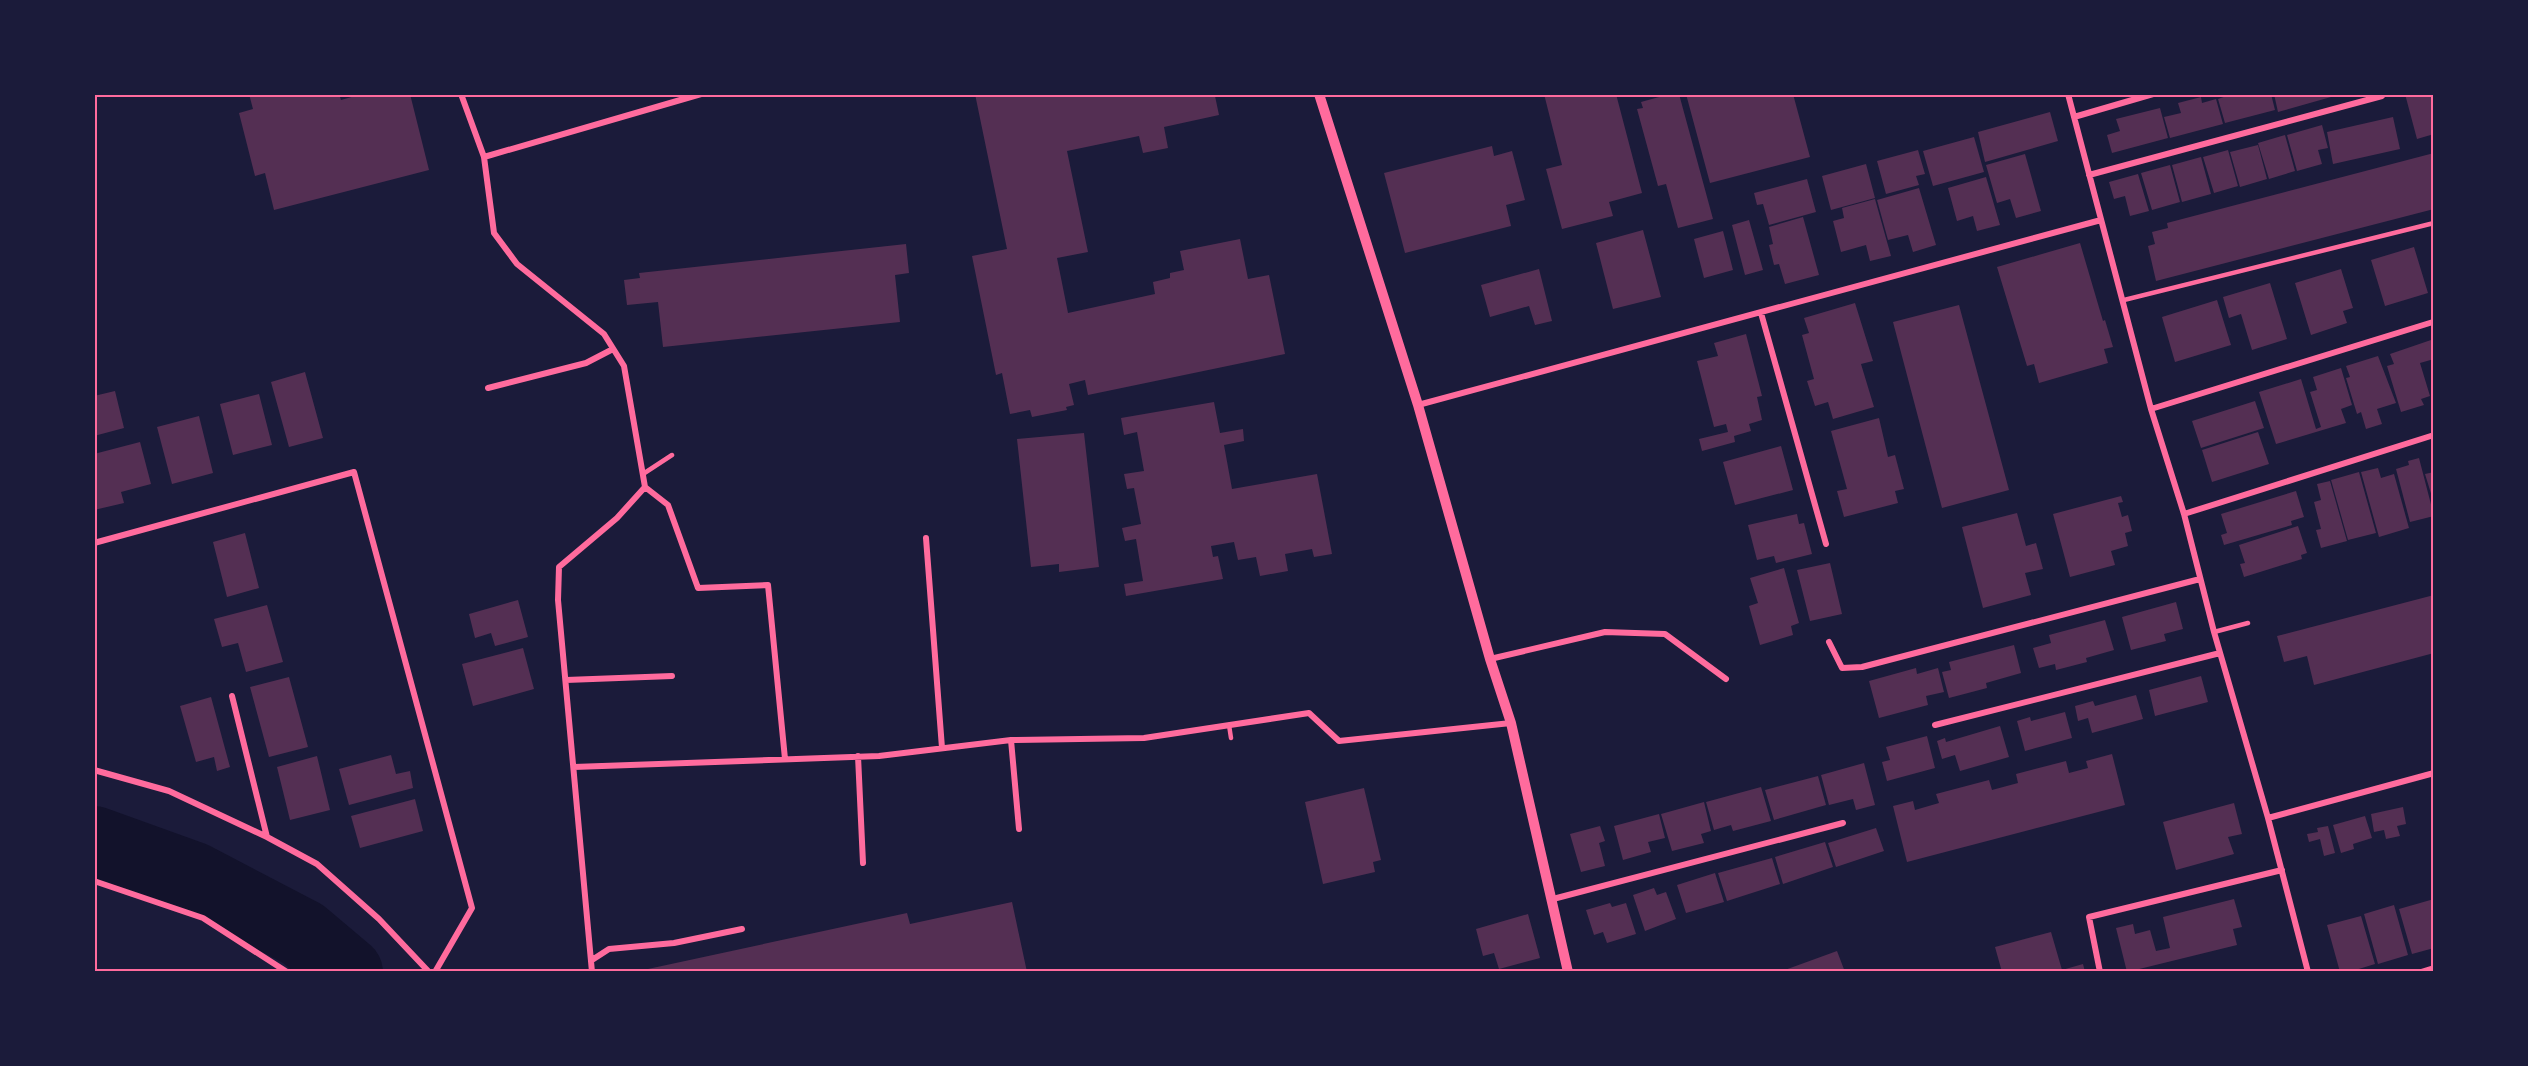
<svg xmlns="http://www.w3.org/2000/svg" width="2528" height="1066" font-family="'Work Sans',sans-serif">
  <style>
    .lines { fill: none; stroke-linecap: round; stroke-linejoin: round }
    .river { stroke: #12122b; stroke-width: 70 }
    .building { fill: #542f53 }
    .service { stroke: #ff6b9d; stroke-width: 4.5 }
    .minor { stroke: #ff6b9d; stroke-width: 6 }
    .tertiary { stroke: #ff6b9d; stroke-width: 10 }
    .neatline { fill: none; stroke: #ff6b9d; stroke-width: 2 }
  </style>
  <rect width="100%" height="100%" fill="#1b1b3a"/>
  <g class="lines">
    <path class="river" d="M94,841L194,877L303,934L348,972"/>
  </g>
  <path class="building" d="M249,94H339L341,100L362,94H410L429,170L274,210L265,173L255,176L239,113L253,109Z
    M975,94H1220L1215,96L1219,115L1164,127L1168,148L1143,153L1139,136L1067,151L1088,252L1057,258L1068,313L1155,294L1153,282L1170,278V273L1184,270L1180,251L1240,239L1248,279L1269,275L1285,354L1088,395L1085,380L1069,384L1074,405L1066,407L1067,410L1032,417L1030,410L1010,414L1002,373L996,375L972,256L1007,249Z
    M1544,94H1616L1642,193L1609,202L1613,216L1562,229L1546,169L1562,165Z
    M1670,94H1679L1713,219L1678,228L1666,184L1658,186L1637,109L1643,108L1641,102Z
    M1686,94H1793L1810,157L1710,183Z
    M2232,94H2271L2275,110L2225,123L2218,99Z
    M2274,94H2330L2331,97L2278,112Z
    M2405,94H2434V134L2417,139Z
    M2201,97L2202,103L2216,99L2223,124L2170,138L2164,117L2181,113L2178,103Z
    M2160,108L2168,138L2112,153L2107,135L2120,131L2116,119Z
    M2050,112L2058,141L1985,162L1978,132Z
    M2393,117L2400,149L2333,164L2327,132Z
    M2322,125L2328,148L2318,150L2322,164L2297,171L2287,135Z
    M2285,135L2295,171L2269,179L2258,143Z
    M1974,137L1984,172L1933,186L1923,151Z
    M2258,145L2267,179L2240,187L2230,152Z
    M1492,146L1494,156L1512,151L1525,200L1506,205L1511,226L1405,253L1384,173Z
    M1918,150L1925,174L1916,176L1919,185L1886,194L1877,161Z
    M2228,150L2238,186L2214,193L2203,157Z
    M2434,153V209L2156,281L2148,246L2155,244L2152,232L2168,228L2167,223Z
    M2025,154L2041,211L2016,218L2010,199L1997,203L1986,165Z
    M2201,157L2211,194L2182,202L2172,165Z
    M1866,164L1875,198L1831,210L1822,176Z
    M2170,165L2180,202L2152,210L2141,173Z
    M2138,174L2149,211L2130,216L2125,196L2114,199L2109,182Z
    M1986,177L2000,225L1977,231L1973,216L1957,221L1948,188Z
    M1807,179L1816,212L1769,225L1763,204L1757,205L1754,193Z
    M1919,188L1936,245L1913,252L1908,235L1888,240L1877,200Z
    M1875,199L1891,256L1870,261L1866,245L1841,252L1833,221L1844,218L1842,208Z
    M1803,217L1819,275L1785,284L1779,264L1774,265L1769,245L1773,244L1769,227Z
    M1749,220L1763,270L1745,275L1732,225Z
    M1643,230L1661,297L1613,309L1596,243Z
    M1723,231L1733,270L1704,278L1694,239Z
    M2080,243L2103,321L2105,320L2113,347L2104,349L2108,363L2039,383L2034,364L2027,366L1997,267Z
    M906,244L909,273L895,275L900,322L663,347L658,302L627,305L624,280L640,278L639,273Z
    M2414,247L2428,293L2385,306L2371,260Z
    M1539,269L1552,321L1535,325L1529,306L1490,317L1481,285Z
    M2341,269L2353,308L2343,311L2347,323L2311,335L2295,283Z
    M2270,283L2287,339L2252,350L2241,314L2229,318L2223,297Z
    M2217,300L2231,345L2175,362L2162,317Z
    M1855,303L1873,361L1861,364L1874,407L1833,419L1828,402L1815,406L1807,381L1814,379L1802,335L1809,333L1804,318Z
    M1959,305L2009,490L1942,508L1893,322Z
    M1746,334L1762,396L1757,397L1762,420L1749,424L1751,431L1734,436L1735,442L1702,451L1699,439L1728,432L1726,424L1714,427L1697,361L1718,356L1714,343Z
    M2431,340L2434,359L2420,363L2430,396L2421,399L2424,405L2401,412L2387,366L2394,364L2390,354Z
    M2378,356L2396,403L2377,409L2382,424L2366,429L2361,412L2357,414L2346,378L2350,377L2346,366Z
    M2341,368L2352,405L2341,409L2346,423L2276,444L2259,392L2301,379L2316,429L2321,427L2310,392L2317,390L2313,377Z
    M305,372L323,438L289,447L271,382Z
    M115,391L124,428L94,436V396Z
    M259,394L272,445L233,455L220,404Z
    M2255,401L2264,428L2201,448L2192,421Z
    M1214,402L1220,433L1243,429L1244,441L1224,445L1232,489L1317,474L1332,554L1314,557L1312,549L1285,554L1288,571L1260,576L1256,557L1238,560L1234,542L1211,546L1213,557L1218,556L1223,579L1126,596L1124,584L1143,581L1136,539L1125,541L1122,528L1141,524L1134,488L1127,489L1124,474L1144,471L1137,432L1124,435L1121,418Z
    M199,416L213,473L172,484L157,427Z
    M1879,418L1888,457L1895,455L1904,489L1895,491L1898,503L1844,517L1837,491L1847,489L1831,431Z
    M2258,432L2269,464L2212,482L2202,450Z
    M1084,433L1099,567L1059,572V564L1031,567L1017,439Z
    M140,442L151,484L121,492L124,503L94,510V454Z
    M1781,446L1793,490L1735,505L1723,462Z
    M2419,458L2434,516L2410,522L2396,469L2409,465L2408,461Z
    M2378,468L2381,478L2394,474L2409,528L2379,537L2361,472Z
    M2359,472L2376,533L2348,540L2331,480Z
    M2434,472V500H2433L2425,474Z
    M2330,481L2347,541L2321,548L2316,530L2321,529L2314,502L2321,500L2317,484Z
    M2296,491L2304,517L2291,521L2292,525L2224,545L2221,535L2227,533L2221,514Z
    M2121,496L2123,502L2118,503L2122,517L2128,515L2132,531L2125,533L2128,546L2111,551L2115,565L2070,577L2053,514Z
    M2017,513L2026,546L2036,543L2043,569L2025,573L2031,595L1983,608L1962,527Z
    M1797,514L1799,524L1804,523L1812,554L1776,563L1774,556L1757,560L1748,525Z
    M2298,526L2307,553L2301,555L2302,559L2244,577L2240,564L2245,563L2239,545Z
    M245,533L259,588L227,597L213,542Z
    M1830,563L1842,614L1810,621L1797,570Z
    M1784,568L1799,623L1791,626L1793,635L1760,645L1749,606L1758,603L1750,578Z
    M2434,595V653L2314,685L2307,656L2284,662L2277,636Z
    M518,600L528,637L495,646L491,633L475,638L469,614Z
    M2176,602L2183,629L2164,634L2166,641L2131,650L2122,617Z
    M267,605L283,662L246,672L238,643L222,647L214,619Z
    M2105,620L2114,650L2086,658L2087,662L2056,670L2055,664L2039,668L2033,648L2051,643L2049,635Z
    M2014,645L2021,673L1986,683L1987,688L1949,698L1942,672L1951,670L1949,662Z
    M523,648L534,689L473,706L462,664Z
    M1916,668L1917,674L1938,668L1944,692L1926,696L1928,705L1879,718L1869,681Z
    M2201,676L2208,702L2155,716L2149,690Z
    M289,677L308,747L269,757L250,687Z
    M2136,695L2143,719L2092,733L2088,718L2078,721L2075,706L2093,701L2095,706Z
    M211,697L230,767L217,771L214,757L196,762L180,706Z
    M2065,712L2072,738L2025,751L2017,721L2030,717L2031,721Z
    M2000,726L2009,757L1960,771L1955,755L1942,759L1937,741L1945,738L1946,742Z
    M1927,736L1935,768L1887,781L1882,762L1890,760L1886,747Z
    M2112,754L2125,805L1907,862L1893,806L1913,801L1915,810L1939,803L1936,794L1989,780L1992,790L2018,783L2016,774L2066,761L2069,773L2088,768L2086,761Z
    M391,755L396,774L410,771L413,788L349,805L339,769Z
    M317,756L330,810L290,820L277,767Z
    M1864,763L1875,805L1856,810L1853,799L1829,805L1821,775Z
    M1818,776L1826,805L1774,820L1765,790Z
    M1761,787L1771,821L1733,831L1731,825L1714,830L1706,802Z
    M1364,788L1381,860L1373,862L1375,872L1323,884L1305,802Z
    M415,799L423,831L360,848L351,816Z
    M1704,802L1711,831L1701,834L1704,843L1672,851L1661,814Z
    M2234,803L2242,834L2228,837L2234,854L2176,870L2163,822Z
    M2403,807L2406,824L2397,826L2400,836L2386,839L2384,830L2374,832L2371,814Z
    M1659,814L1665,838L1648,842L1651,852L1623,860L1614,826Z
    M2365,816L2372,838L2353,844L2354,849L2341,853L2333,825Z
    M1600,826L1605,841L1599,843L1605,866L1581,872L1570,834Z
    M2328,826L2335,853L2324,856L2320,839L2309,842L2307,834L2318,832L2317,828Z
    M1876,828L1884,851L1836,867L1828,843Z
    M1825,842L1833,867L1783,884L1775,857Z
    M1772,858L1780,884L1727,901L1718,873Z
    M1715,873L1724,902L1686,913L1677,885Z
    M1654,888L1657,895L1666,892L1676,919L1645,931L1633,895Z
    M2234,899L2242,927L2233,929L2237,945L2127,972L2116,928L2133,924L2135,934L2150,930L2156,951L2170,948L2163,917Z
    M2434,899V948L2412,954L2399,909Z
    M1012,902L1027,972H634L907,913L910,924Z
    M1610,903L1612,907L1626,903L1636,934L1607,943L1603,932L1594,935L1586,910Z
    M2394,905L2408,955L2378,964L2364,914Z
    M1528,914L1540,958L1499,969L1494,953L1483,956L1476,929Z
    M2361,916L2375,964L2349,972H2340L2327,925Z
    M2051,932L2062,970L2083,964L2085,972H2002L1995,947Z
    M1837,951L1845,972H1782V971Z"/>
  <g class="lines">
    <path class="service" d="M2124,300L2434,223
      M643,474L672,455
      M2214,632L2248,623
      M1229,725L1231,738"/>
    <path class="minor" d="M461,94L484,157L494,233L517,264L604,334L624,366L645,487L617,518L559,567L558,600L592,972
      M2068,94L2151,409L2184,514L2214,632L2268,818L2308,972
      M2074,117L2153,94
      M484,157L701,94
      M2089,175L2382,96
      M1761,313L1826,544
      M488,388L586,363L613,349
      M1418,405L2101,220
      M2151,409L2433,322
      M645,487L668,505L698,588L768,585L785,759
      M2184,514L2434,435
      M926,538L942,748
      M94,543L354,472L472,908L435,972
      M1829,642L1842,668L1862,667L2200,579
      M1490,659L1605,632L1665,634L1726,679
      M566,680L672,676
      M232,696L267,837
      M1935,725L2220,653
      M1011,740L1019,829
      M858,756L863,863
      M574,767L879,756L1011,740L1144,738L1309,713L1339,741L1511,723
      M94,770L169,791L267,837L317,864L379,919L429,972
      M2268,818L2434,773
      M94,881L203,918L287,972
      M1553,899L1843,823
      M592,960L609,949L674,943L742,929
      M2100,972L2089,917L2282,870
      M2421,972L2434,968"/>
    <path class="tertiary" d="M1319,94L1418,405L1490,659L1511,723L1568,972"/>
  </g>
  <rect width="2528" height="1066" fill="none" stroke="#1b1b3a" stroke-width="192"/>
  <rect x="96" y="96" width="2336" height="874" class="neatline"/>
</svg>
